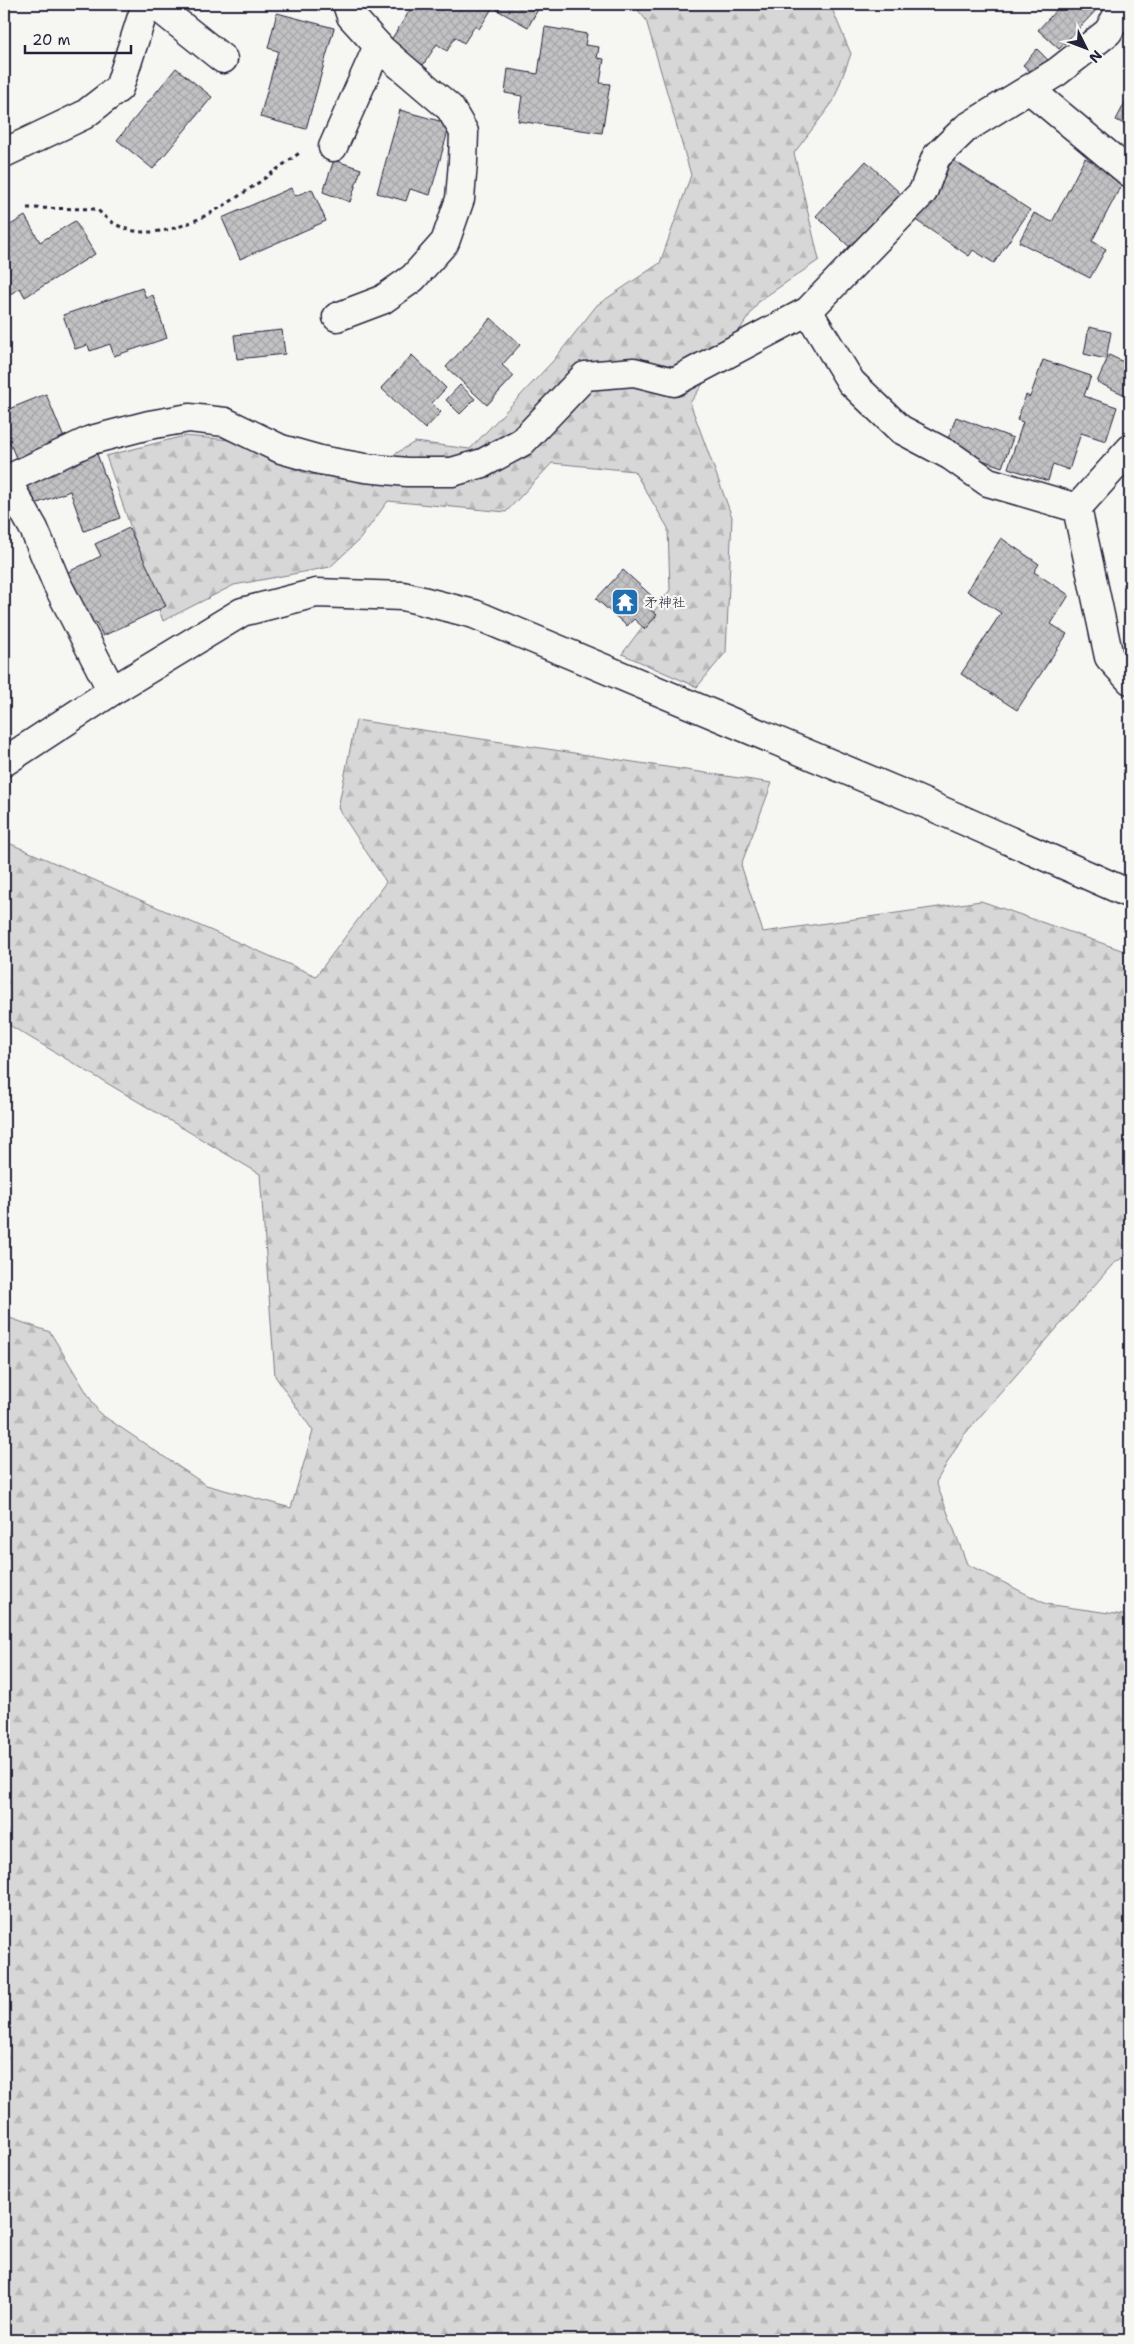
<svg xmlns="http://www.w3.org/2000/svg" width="1134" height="2344" font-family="'Shantell Sans','Klee One',sans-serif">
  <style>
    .forest { fill: url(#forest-firs); stroke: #7c7c89 }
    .building { fill: url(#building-cross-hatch); stroke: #22223b }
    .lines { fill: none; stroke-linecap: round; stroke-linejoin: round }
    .minor-casing { stroke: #22223b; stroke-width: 31 }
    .path { stroke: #22223b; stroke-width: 3; stroke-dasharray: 4 4; stroke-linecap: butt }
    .minor { stroke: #f6f6f2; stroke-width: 28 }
    .labels { text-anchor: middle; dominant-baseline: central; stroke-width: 4.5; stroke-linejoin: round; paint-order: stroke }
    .poi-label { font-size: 14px; fill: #22223b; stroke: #f6f6f2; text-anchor: start }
  </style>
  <defs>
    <pattern id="forest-firs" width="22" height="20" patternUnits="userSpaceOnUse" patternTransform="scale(1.25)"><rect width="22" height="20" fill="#d7d7d7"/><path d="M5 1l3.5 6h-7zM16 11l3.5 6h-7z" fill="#b8b8b9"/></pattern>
    <pattern id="building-cross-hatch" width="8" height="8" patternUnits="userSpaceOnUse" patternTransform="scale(1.25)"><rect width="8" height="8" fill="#c2c2c4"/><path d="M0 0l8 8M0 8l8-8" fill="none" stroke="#a6a6a9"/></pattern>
  </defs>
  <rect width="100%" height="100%" fill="#f6f6f2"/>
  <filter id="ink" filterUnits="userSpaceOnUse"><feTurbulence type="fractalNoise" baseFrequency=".02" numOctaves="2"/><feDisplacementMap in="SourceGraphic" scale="10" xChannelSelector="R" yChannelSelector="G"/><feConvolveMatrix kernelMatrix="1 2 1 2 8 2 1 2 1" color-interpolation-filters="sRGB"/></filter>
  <g filter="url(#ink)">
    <path class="forest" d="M633,4H830L851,54L833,102L794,153L819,260L759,301L690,403L732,517L726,652L697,687L622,654L670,590L668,528L634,471L552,463L506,512L388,501L360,539L330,567L234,585L163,621L106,456L184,436L231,440L307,474L353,479L415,442L470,449L553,361L597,305L660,263L691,175L646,20Z
      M356,720L772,783L741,865L763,932L981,901L1130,953V1252L1112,1265L963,1436L936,1482L967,1564L1046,1604L1130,1616V2340H4V1316L50,1332L99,1413L206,1485L291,1508L313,1431L275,1376L260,1174L4,1022V841L316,976L386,882L338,808Z"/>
    <path class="building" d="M414,4H495L479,29L475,26L464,43L455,37L447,51L437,44L423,65L389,43Z
      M501,4H541L528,27L497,10Z
      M1062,4H1102L1059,49L1038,30Z
      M277,13L334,28L306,129L260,117L278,51L268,48Z
      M545,27L587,34L585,45L599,47L597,58L604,59L600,83L610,84L602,133L518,121L522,96L505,93L508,69L538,74Z
      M1037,49L1049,61L1035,76L1023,65Z
      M176,68L212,97L153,169L117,140Z
      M1130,93V127L1116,120Z
      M400,110L450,124L430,195L410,189L406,201L377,193Z
      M1085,158L1125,178L1092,241L1106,249L1090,278L1019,242L1034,213L1052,222Z
      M334,160L361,169L350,202L323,192Z
      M953,160L1030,210L994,263L973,250L969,256L914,219Z
      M866,161L903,196L853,250L816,216Z
      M291,188L295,196L312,189L326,221L240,259L222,218Z
      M25,216L40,242L75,221L95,254L25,297L20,288L4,298V238L8,235L4,229Z
      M142,288L146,298L153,295L167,338L114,356L110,344L90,351L88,345L75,349L63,315Z
      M491,318L520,345L502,365L514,376L487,405L446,367Z
      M1089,327L1111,332L1106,359L1084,354Z
      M282,330L285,354L237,359L234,335Z
      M412,355L446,388L432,403L441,412L425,429L381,388Z
      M1109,355L1130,365V384L1125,395L1097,382Z
      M1043,360L1091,376L1084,396L1117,407L1106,441L1081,433L1069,470L1053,464L1048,481L1008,468L1023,422L1017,420L1026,395L1030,397Z
      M460,385L475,399L460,414L446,400Z
      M46,394L66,443L18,463L4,428V411Z
      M956,417L1013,438L1002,467L945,447Z
      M97,454L120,518L84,531L70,491L30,506L21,481Z
      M129,528L166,606L103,636L96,622L87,627L62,575L101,556L95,544Z
      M1001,538L1039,564L1034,572L1069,595L1051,624L1067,634L1017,710L961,674L1001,613L967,591Z
      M623,570L654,598L646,606L657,615L645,629L634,619L627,626L596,599Z"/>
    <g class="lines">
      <g class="minor-casing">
        <path id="minor" d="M154,4L223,59
          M1029,89L1130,173
          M333,147L378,46
          M4,153L84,115L119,88L146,4
          M808,311L851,382L900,429L951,456L988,482L1077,508
          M337,317L382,300L413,278L445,242L460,199L463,162L464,132L450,108L382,50L351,16L347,4
          M1130,449L1077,508L1109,657L1130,680
          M4,476L34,529L57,584L112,691
          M6,480L91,440L149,425L189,418L225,422L281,449L320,460L365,468L407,472H452L483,463L522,442L585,376L634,372L674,382L808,311L923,192L936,157L966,128L1057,72L1108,32L1120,11L1121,4
          M4,762L112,691L242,612L316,593L403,596L474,614L915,799L1130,894"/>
      </g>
      <path class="path" d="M27,208L97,209C154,273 250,187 301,152"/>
      <use href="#minor" class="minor"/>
    </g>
  </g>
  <defs>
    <g id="temple-square" transform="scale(1.4375)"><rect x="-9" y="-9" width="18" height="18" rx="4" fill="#1f6fb2" stroke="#f6f6f2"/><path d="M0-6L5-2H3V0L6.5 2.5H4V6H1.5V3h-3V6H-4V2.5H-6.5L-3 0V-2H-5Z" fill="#fff"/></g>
  </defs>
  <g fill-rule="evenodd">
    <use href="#temple-square" x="625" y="602"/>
  </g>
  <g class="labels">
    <g class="poi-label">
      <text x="644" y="602">矛神社</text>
    </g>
  </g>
  <rect width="1134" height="2344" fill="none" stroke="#f6f6f2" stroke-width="20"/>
  <rect x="10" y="10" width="1114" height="2324" fill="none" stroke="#22223b" stroke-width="2" filter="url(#ink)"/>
  <g transform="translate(1086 48) rotate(132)" stroke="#f6f6f2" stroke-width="4" paint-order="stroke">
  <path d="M0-4L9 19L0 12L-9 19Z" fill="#22223b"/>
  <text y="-8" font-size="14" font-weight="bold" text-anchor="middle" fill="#22223b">N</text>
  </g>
  <path d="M25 45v8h106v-8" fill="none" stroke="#22223b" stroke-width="2.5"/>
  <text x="32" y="45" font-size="15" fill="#22223b" stroke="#f6f6f2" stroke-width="4" paint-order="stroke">20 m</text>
</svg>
